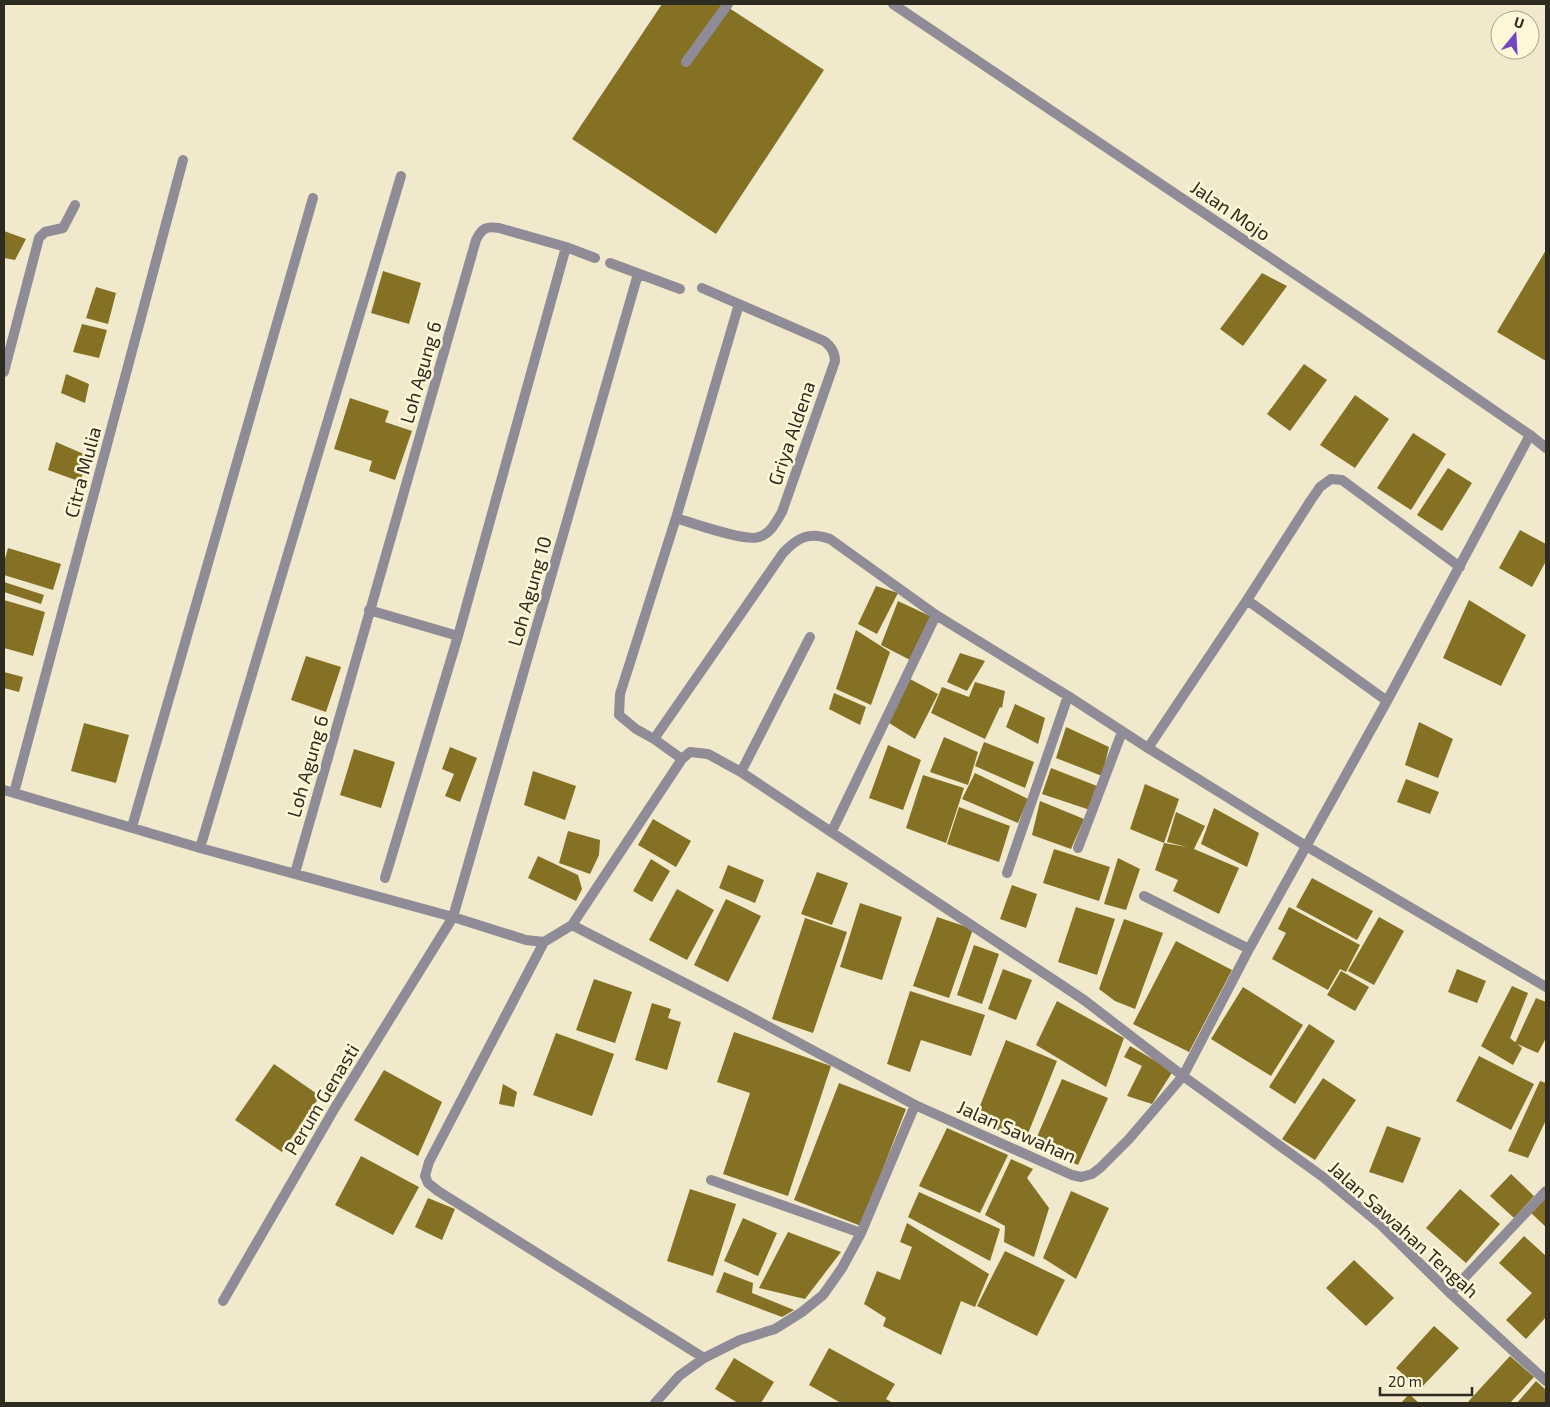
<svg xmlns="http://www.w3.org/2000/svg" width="1550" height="1407" font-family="'Exo 2',sans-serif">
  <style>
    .building { fill: #857124 }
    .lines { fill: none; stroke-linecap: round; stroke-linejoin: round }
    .service { stroke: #8f8c98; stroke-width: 10 }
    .minor { stroke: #8f8c98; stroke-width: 10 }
    .tertiary { stroke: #8f8c98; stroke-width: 10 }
    .labels { text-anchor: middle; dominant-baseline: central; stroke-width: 5; stroke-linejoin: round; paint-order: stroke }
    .street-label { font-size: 19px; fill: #2e2b20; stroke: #fff7d8 }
  </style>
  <rect width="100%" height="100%" fill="#f1e9cb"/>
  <path class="building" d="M662,4H723L824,70L716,234L572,139Z
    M4,231L26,239L15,260L4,258Z
    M1546,250V361L1497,332Z
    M383,271L421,283L409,324L371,313Z
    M1262,273L1287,286L1243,346L1220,329Z
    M96,287L116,293L108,324L86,318Z
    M82,324L107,330L99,358L73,352Z
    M1304,364L1327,380L1290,431L1267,414Z
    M66,374L89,384L85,403L61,393Z
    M1355,395L1389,419L1355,468L1320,445Z
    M350,398L389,411L385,422L412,431L395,480L369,471L372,461L334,449Z
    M1413,433L1446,454L1411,510L1377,488Z
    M56,442L86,455L81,482L48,470Z
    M1448,468L1472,483L1442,531L1417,515Z
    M1520,530L1546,544V561L1532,587L1499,568Z
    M8,548L61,564L53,590L4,575V562Z
    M4,582L44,595L41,604L4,592Z
    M876,586L898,593L877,634L858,624Z
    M4,600L45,612L33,656L4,648Z
    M1469,600L1526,635L1501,686L1443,658Z
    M898,601L934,618L912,661L881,645Z
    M856,630L890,652L871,705L836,689Z
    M960,653L985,661L967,691L947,682Z
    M306,656L341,667L326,712L291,700Z
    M4,672L23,677L19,692L4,688Z
    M910,679L938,694L915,739L889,723Z
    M975,682L1005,691L1002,708L1000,707L985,739L931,713L942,687L969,697Z
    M834,693L866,707L860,725L829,709Z
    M1015,704L1045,718L1038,744L1006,727Z
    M1419,722L1453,739L1438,778L1405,765Z
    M84,723L129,735L116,783L71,771Z
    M1066,727L1109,747L1102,776L1056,758Z
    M944,737L978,752L968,785L930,772Z
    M984,742L1034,762L1025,788L975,766Z
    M888,745L921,760L903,810L869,798Z
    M450,747L477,758L460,802L445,796L454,774L442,769Z
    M354,749L395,762L381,808L340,795Z
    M1051,768L1097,786L1090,810L1042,794Z
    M533,771L576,786L565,820L524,805Z
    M975,773L1028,799L1018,823L962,799Z
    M923,775L964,788L946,843L906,828Z
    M1406,779L1439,792L1430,814L1397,802Z
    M1145,784L1179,799L1164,843L1130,829Z
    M1040,801L1084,819L1071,849L1032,835Z
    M959,807L1010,826L999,862L947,844Z
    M1214,808L1259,833L1247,867L1201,844Z
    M1176,812L1205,826L1194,849L1239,868L1219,914L1173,891L1178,880L1155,870L1164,843L1187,847L1167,842Z
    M653,819L691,841L676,867L638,845Z
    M568,831L600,840L599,855L590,874L559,863Z
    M1054,849L1110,867L1099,901L1043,883Z
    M538,856L578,875L582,889L576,901L528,878Z
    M1118,858L1140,869L1126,910L1104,904Z
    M651,859L670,871L652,902L633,891Z
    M728,865L764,880L755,903L719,888Z
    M817,872L848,883L832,925L801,914Z
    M1312,878L1373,911L1357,940L1296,907Z
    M1012,885L1037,894L1026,928L1000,919Z
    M677,889L714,910L687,960L649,940Z
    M726,899L761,916L728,982L694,965Z
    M860,903L902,917L882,980L840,967Z
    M1076,907L1115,919L1097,975L1058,962Z
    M1289,907L1360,945L1346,972L1340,969L1328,990L1272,959L1286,933L1278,929Z
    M937,917L973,929L949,998L913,986Z
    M1379,917L1404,931L1374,985L1348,971Z
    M805,918L847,932L813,1033L772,1019Z
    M1124,919L1163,933L1135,1009L1115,1001L1099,989Z
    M1176,941L1232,970L1189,1052L1133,1024Z
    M974,945L999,954L982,1004L957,995Z
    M1003,969L1032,980L1016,1020L988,1009Z
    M1457,969L1486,981L1477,1003L1448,992Z
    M1341,971L1369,987L1355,1011L1327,995Z
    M594,979L632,992L615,1043L576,1030Z
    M1512,986L1528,993L1510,1038L1522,1048L1513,1065L1481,1046Z
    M1243,987L1303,1025L1271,1076L1211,1039Z
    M910,991L985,1015L971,1056L921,1040L910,1072L887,1064Z
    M1536,998L1546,1002V1038L1538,1053L1515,1043Z
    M1057,1001L1124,1038L1106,1087L1036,1045Z
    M652,1003L671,1009L668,1018L681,1022L667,1070L635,1060Z
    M1309,1024L1335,1041L1295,1104L1269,1087Z
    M734,1032L831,1066L788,1196L723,1174L750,1093L717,1082Z
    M556,1033L614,1054L592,1116L533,1095Z
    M1006,1040L1057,1061L1025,1141L974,1121Z
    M1130,1046L1173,1071L1152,1104L1127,1096L1142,1066L1124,1057Z
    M1479,1056L1534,1084L1511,1130L1456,1101Z
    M274,1064L320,1096L282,1152L235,1120Z
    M384,1070L442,1102L418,1156L354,1120Z
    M1323,1078L1356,1100L1315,1160L1282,1139Z
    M1062,1079L1108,1098L1078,1165L1033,1146Z
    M1540,1081L1546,1083V1120L1528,1158L1508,1151Z
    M839,1083L906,1109L861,1226L794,1200Z
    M503,1084L517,1092L514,1107L499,1104Z
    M1387,1126L1421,1138L1403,1183L1369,1172Z
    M947,1128L1008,1155L980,1213L919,1186Z
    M361,1156L419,1187L393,1235L335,1205Z
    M1011,1159L1033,1169L1027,1178L1049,1208L1034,1257L1004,1242L1005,1226L985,1215Z
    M1511,1174L1534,1196L1514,1218L1490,1196Z
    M690,1189L736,1204L713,1276L667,1261Z
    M1460,1189L1500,1224L1466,1263L1426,1228Z
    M1071,1191L1109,1208L1076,1279L1043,1258Z
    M919,1192L1000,1229L990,1261L908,1217Z
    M1546,1197V1227L1531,1213Z
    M428,1198L455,1209L442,1240L415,1227Z
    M743,1218L777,1233L758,1276L724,1261Z
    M907,1223L989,1274L975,1307L961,1301L941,1355L883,1326L886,1318L864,1304L877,1271L900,1280L912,1247L900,1242Z
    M788,1232L841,1252L805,1299L759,1288Z
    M1524,1236L1546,1256V1317L1526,1339L1506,1320L1532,1293L1499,1263Z
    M1005,1251L1065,1280L1037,1336L977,1306Z
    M1354,1260L1394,1298L1366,1326L1326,1288Z
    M724,1272L753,1283L752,1293L794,1310L782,1317L716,1292Z
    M1434,1326L1459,1348L1420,1389L1396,1368Z
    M829,1348L895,1384L886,1399L893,1403H841L809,1385Z
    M1510,1356L1534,1377L1510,1403H1467Z
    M734,1358L774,1382L761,1403H738L715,1389Z
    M1536,1381L1546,1390V1403H1517Z
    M1409,1394L1419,1403H1401Z"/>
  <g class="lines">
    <path class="service" d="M686,62L728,4"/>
    <path class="minor" d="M610,263L680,289
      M4,372L39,238L45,232L63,228L75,205
      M676,518C692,523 746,542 759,537C771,533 776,522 782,512L835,361C835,352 831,346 824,341L702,288
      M369,610L458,636
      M1387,701L1247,600L1311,500L1320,487L1331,479L1342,480L1460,567
      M654,739L783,553C797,538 809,531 830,539L936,615L1068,696L1148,748L1306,846L1546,987
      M1148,748L1247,600
      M682,759L654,739L636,729L619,715L620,694L676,518L739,304
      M741,772L810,637
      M4,790L200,848L453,917L526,940L544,942L572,925L682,759L690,752L708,754L741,772L1084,1000L1183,1076L1323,1177L1381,1225L1450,1293L1546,1381
      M14,793L183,160
      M132,827L313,198
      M832,831L936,615
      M200,848L401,176
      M1078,848L1122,732
      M295,873L476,240C482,228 486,226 499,228L566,247L595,258
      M1007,873L1068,696
      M385,878L458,636L566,247
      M1144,896L1249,949
      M572,925L745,1014L915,1105L1072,1175L1081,1177L1092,1174L1100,1168L1129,1139L1183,1076L1249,949L1387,701L1530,435
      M544,942L429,1162L425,1176L428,1183L438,1191L704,1358
      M711,1180L861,1233
      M1450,1293L1546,1191
      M223,1301L336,1106L453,917L638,274
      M655,1403L679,1376L704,1358L740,1340L775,1329L802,1312L823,1295L842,1268L861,1233L915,1105"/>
    <path class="tertiary" d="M893,4L1357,316L1530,435L1546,448"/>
  </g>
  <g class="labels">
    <g class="street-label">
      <text transform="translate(1231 210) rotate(34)">Jalan Mojo</text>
      <text transform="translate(420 372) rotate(-74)">Loh Agung 6</text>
      <text transform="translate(791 433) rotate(-71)">Griya Aldena</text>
      <text transform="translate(82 472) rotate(-75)">Citra Mulia</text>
      <text transform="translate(529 591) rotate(-74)">Loh Agung 10</text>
      <text transform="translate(307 766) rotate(-74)">Loh Agung 6</text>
      <text transform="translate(321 1099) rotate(-59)">Perum Genasti</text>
      <text transform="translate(1017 1131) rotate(24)">Jalan Sawahan</text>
      <text transform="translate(1404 1229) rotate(42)">Jalan Sawahan Tengah</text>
    </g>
  </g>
  <rect width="1550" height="1407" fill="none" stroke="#2e2b20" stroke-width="10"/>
  <g transform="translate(1515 35) rotate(18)"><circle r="24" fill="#fff7d8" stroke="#aba58e"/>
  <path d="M0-4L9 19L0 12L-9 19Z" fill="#7146bf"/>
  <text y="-8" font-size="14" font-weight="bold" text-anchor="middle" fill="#2e2b20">U</text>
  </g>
  <path d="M1380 1387v8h92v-8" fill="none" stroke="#2e2b20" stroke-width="2.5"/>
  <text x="1388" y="1387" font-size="15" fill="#2e2b20" stroke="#fff7d8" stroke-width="4" paint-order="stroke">20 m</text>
</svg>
